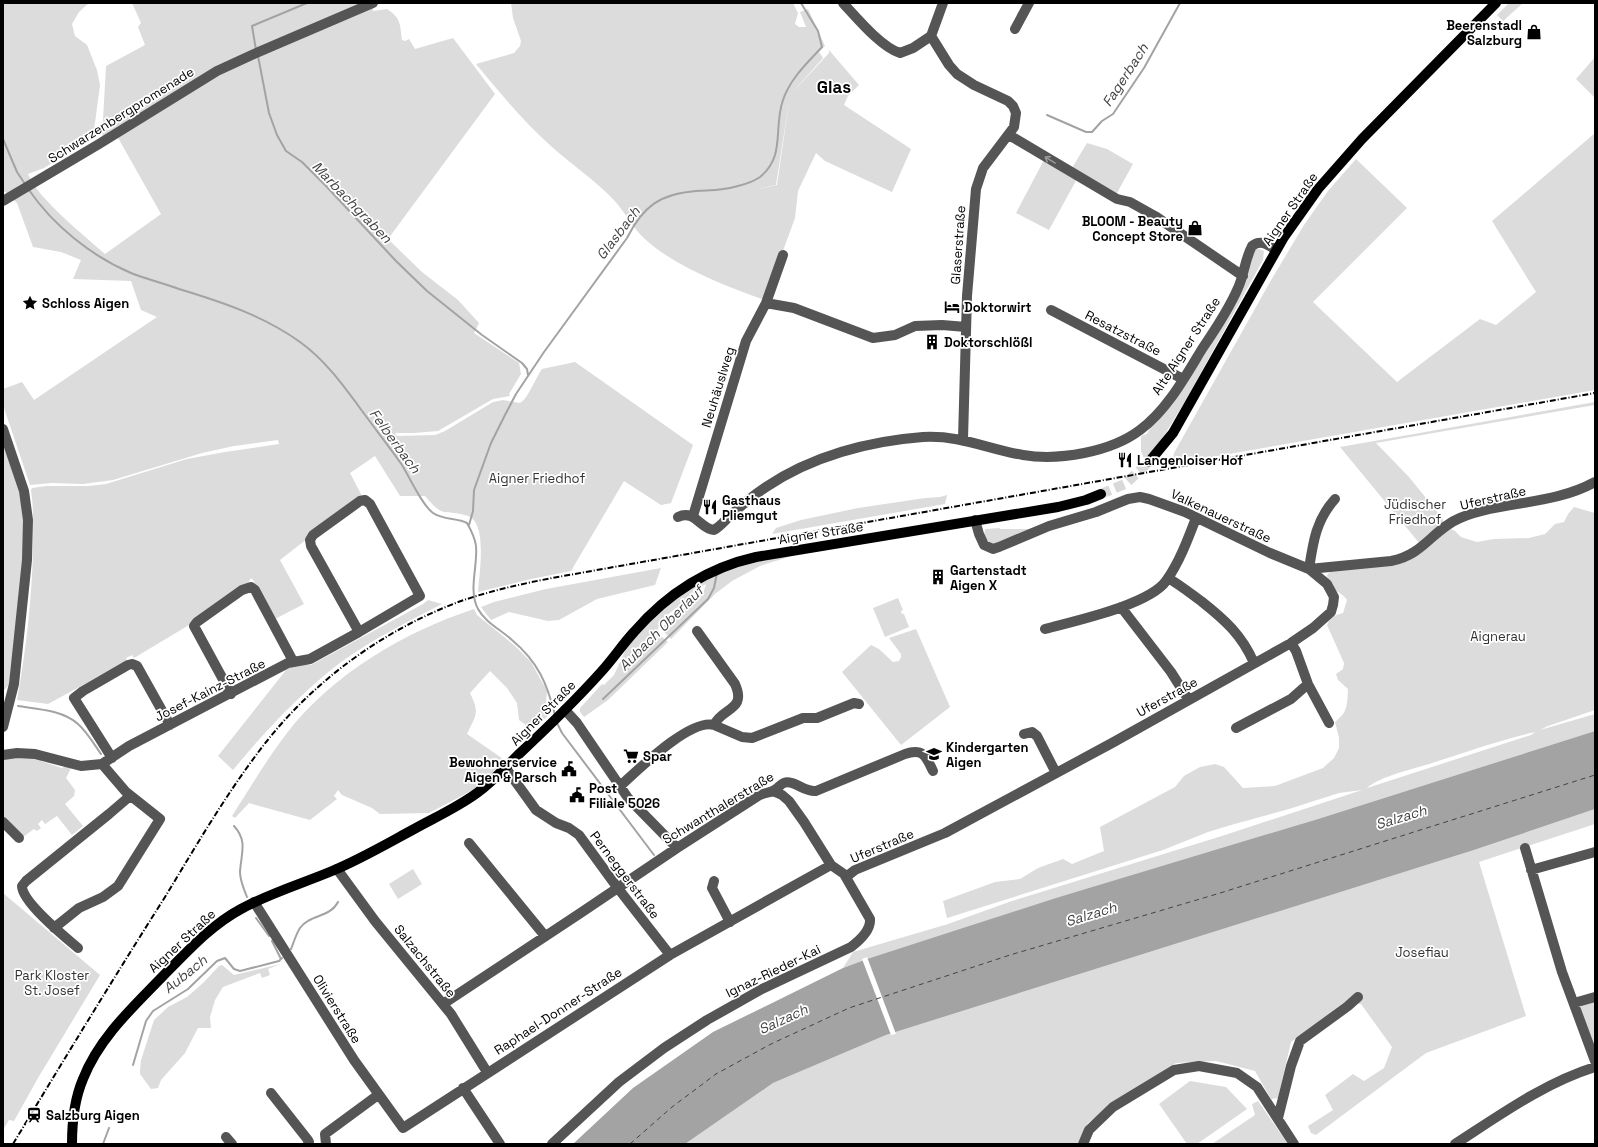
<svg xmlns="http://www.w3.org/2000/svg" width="1598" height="1147" font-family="'Space Grotesk',sans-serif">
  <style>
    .green { fill: #dcdcdc; fill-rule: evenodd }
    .water { fill: #a3a3a3 }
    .pier { fill: #fff }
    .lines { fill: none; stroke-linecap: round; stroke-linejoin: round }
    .stream { stroke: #a3a3a3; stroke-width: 2 }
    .ferry { stroke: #444; stroke-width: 1; stroke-dasharray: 5 4; stroke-linecap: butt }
    .major-tunnel { stroke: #d9d9d9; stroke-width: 10; stroke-dasharray: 10 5; stroke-linecap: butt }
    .minor { stroke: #555; stroke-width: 10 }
    .major { stroke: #000; stroke-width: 10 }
    .rail { stroke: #000; stroke-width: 2; stroke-dasharray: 6 2 1 2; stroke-linecap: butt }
    .oneway { stroke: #999 }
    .labels { text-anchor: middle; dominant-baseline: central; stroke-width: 3.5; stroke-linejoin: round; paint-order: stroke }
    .poi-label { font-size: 13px; font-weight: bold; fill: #000; stroke: #fff; text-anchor: start }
    .street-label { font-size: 13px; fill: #000; stroke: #fff }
    .park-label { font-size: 13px; fill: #333; stroke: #fff }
    .water-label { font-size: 14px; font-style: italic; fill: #444; stroke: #fff }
    .district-label { font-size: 17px; font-weight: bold; fill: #000; stroke: #fff }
  </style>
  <rect width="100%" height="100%" fill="#fff"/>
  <path class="green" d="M3,3H89L79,12L72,24L75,36L87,45L97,70L100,85L93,138L44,168L28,174C38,199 84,235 105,254L161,214L117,136L251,52L102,138L106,66L145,45L138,27L141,23L132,3H366L373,6V11L387,9C401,18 400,24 402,40L405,41L409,39L415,49L453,38L495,94L388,239L422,272L458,300L479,323L474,333L519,363L521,374L509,394L510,396L493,399L438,431L414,433H395L397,436L435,435L445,431L493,402L503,400L520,403C528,399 536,377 542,369L575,362L693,445L671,503L661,505L624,481L571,571L531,579L478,592C479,575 488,523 468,516C443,508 445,520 425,496H400L375,456L350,473L362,496L280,560L304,604L275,619L253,580L251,578L248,583L200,615L189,625L134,658L132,655L126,658L127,661L48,704L17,700C26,650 32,599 33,548C33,529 34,510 31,490L32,488L46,486H89L106,484L187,459L225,452L279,444L278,440L234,446L202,453L113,480L83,484L52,483L30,485L3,405V389L22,382L34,400L157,317L141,310L131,281L73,279L81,260L61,252L33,247L17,203L3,190Z
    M511,3H793L798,13L795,24L799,27H806L800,12L808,9L825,46L819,52L823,58L790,95L776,185L758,189L777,185L790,95L829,53V50L859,85L848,96L844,105L911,149L892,192L825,161L816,153L798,191L795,218L765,300C727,287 676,267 646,240C632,228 624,209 610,196C592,178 571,164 552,147C524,122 500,93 476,64L514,53L520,46L521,41L513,18Z
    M1509,3H1523L1503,21L1497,15Z
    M1595,57V98L1576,79Z
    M1595,133V390L1172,464L1174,453L1270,282L1304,225L1328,191L1356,159L1407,208L1313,302L1397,382L1480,319L1496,325L1536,292L1492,221Z
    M1087,143L1107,149L1133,164L1117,193L1072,168Z
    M1045,158L1078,177L1049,230L1016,213Z
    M1256,249H1259L1264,251L1263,260L1187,398L1162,439L1152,463L1158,461L1159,462L1151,464L1145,461L1141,451V437L1143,435L1147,434L1152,424L1246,280L1253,253Z
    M1595,402V405L1376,443L1409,477L1443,519V523L1420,544L1340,447Z
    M3,437L20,486L25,535L10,684L3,691Z
    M947,495L945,504L772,534L776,528L801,520L858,508L925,498L940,497Z
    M1123,495L1109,503L998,544L989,543L984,536L985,529L999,528L1001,529H1028L1036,527L1086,511Z
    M1574,507L1595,513V710L1548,726L1540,730L1595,714V731L1318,819L867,959L843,968L853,952L948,924L1012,901L1225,835L1362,790L1339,793L1289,809L1231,825L1208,832L1163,850L947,918L943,901L995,882L1020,879L1038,868L1063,859L1072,864L1104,851L1100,827L1175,787L1184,776L1200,767L1215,764L1224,767L1243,788L1275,786L1323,768L1334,758L1339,748V738L1335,722C1348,712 1347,705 1348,689L1338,680L1336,674L1343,669L1344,663L1327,625C1330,617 1336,615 1343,613L1347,600C1340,589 1329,593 1327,575L1332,570L1380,566L1444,531L1451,529L1455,531L1461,537L1477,542L1494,539L1529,538L1545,534L1555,524L1564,522L1568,514ZM1535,732L1531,735L1367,788C1380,776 1414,769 1432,763C1466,752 1500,740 1535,732Z
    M795,555L760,566L732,581L715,594L673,637L671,639L663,631C661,619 694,606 701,595C704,592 705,588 706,584L701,587L698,592L667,615L660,623L658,629L661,636L668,642L608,700L584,717L580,712V708L602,684L604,685L614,675L626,649L647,623L679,595L714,575L752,562Z
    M661,568L655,585L597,599L559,620L548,621L509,612L491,620L481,607L494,602L546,589Z
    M898,598L903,610L901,611L902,614H904L909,627L885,637L873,608Z
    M428,600L442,604C407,622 373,639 341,662C301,693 265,731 233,770L218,756L286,670C295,665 301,662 311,665L423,604Z
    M474,609L477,615L514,645L531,662L547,691L546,702L551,713L533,730L519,720L517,703L507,688L490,671L470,693C480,713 476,715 467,734L506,761L473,790L429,813L380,814L372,808L342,795L338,790L334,796L337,799L310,820L249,803L235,818L232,816C250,788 267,759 287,733C331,675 406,631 474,609Z
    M916,629L950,707L901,745L842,672L871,645L879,649L893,662L899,661L901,657V654L889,638Z
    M3,756L42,757L41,761L62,768L67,765L71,768L66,778L75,790L74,796L65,804L83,826L72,835L57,816L45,824L42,820L38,824L41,828L37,831L34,829L23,837L3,817Z
    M1595,809V824L1479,862L1526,1016L1426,1053L1316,1135L1311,1133L1308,1126L1333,1110L1325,1095L1353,1074L1364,1081L1384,1068L1392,1047L1361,1004L1343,1003L1291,1042L1278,1098L1271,1099L1255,1071L1216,1061L1176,1063L1125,1095L1088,1123L1077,1144H685L773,1083L886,1035L1474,850Z
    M413,869L422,884L398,899L389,884Z
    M3,893L100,975L38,1078L14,1121L9,1120L3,1130Z
    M281,964L268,969L270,975L262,978L260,973L223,987L215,1000L210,1017L211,1028H198L185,1053L161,1080L158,1088L151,1089L140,1074V1070L141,1060L154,1020L168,1007L187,997L203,983L219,966L222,965L234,975Z
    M1595,1001V1048L1580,1009L1582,1005Z
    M1190,1081L1226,1087L1247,1109L1197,1144H1187L1159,1104Z
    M1258,1101L1288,1144H1212L1255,1115L1252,1104Z"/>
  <path class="water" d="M1595,731V809L1474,850L886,1035L773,1083L685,1144H573L633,1088L713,1032L843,968L867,959L1056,898L1318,819Z"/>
  <path class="pier" d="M867,957L896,1034L891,1035L862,959Z"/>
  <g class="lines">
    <path class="stream" d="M256,50L252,26L307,3
      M258,56L269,113L277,135L286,151L302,162L326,186L396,261L427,291L482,335L522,363L527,369L528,375
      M1047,115L1086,132H1092L1102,121L1113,114L1144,68L1180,3
      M3,139L17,172L25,184
      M29,190C53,225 91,256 131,273C146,279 163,283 179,289C222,302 264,316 300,342C328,362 348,392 368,419C379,434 391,449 402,465C410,478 422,505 433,513C443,520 457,518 467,523C471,530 475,538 476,546C478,566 468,590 478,609C485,622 501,630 512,640C538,662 547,683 555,715
      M469,525L473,511L474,490L491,443L505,415L516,394L544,352L627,238C643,206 660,194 696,191C712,190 721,191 738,186C746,184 753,182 760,177C786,156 773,128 783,100C790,79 807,63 822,47L818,31L801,3
      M603,699L708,599L714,588L717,573
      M18,706C37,709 63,710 78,724C87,732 94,744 101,754
      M557,723L562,733L654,855
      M234,826C248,841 241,854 240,872C240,881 244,889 247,897
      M256,918L269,936
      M272,941L281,959
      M291,949C294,942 296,934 300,928C310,914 330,918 338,902
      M133,1065L146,1021L153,1011L188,989L217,961L225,958L234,969L240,971L279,961L282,958
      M103,1144L109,1128"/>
    <path class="ferry" d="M630,1144L672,1107L716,1074L771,1044L849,1008L1010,955L1217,894L1595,775"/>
    <path class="major-tunnel" d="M1101,494L1125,484L1149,462"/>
    <path class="minor" d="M843,3C857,18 881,47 900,53L913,48L931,36L943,3
      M1015,29L1029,3
      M931,36L949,65L957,74L974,85L1008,101L1013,106L1016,113L1014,127L983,168L976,189L967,296L963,439
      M1009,135L1117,199L1130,202L1155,216L1243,276
      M3,201L99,144L217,71L254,54L373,3
      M766,303L794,308L873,338L895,335L915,326L942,325L966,327
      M1051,310L1183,379
      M3,429L24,491L28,520L27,560L14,684L3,727
      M693,516L746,341L766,303L783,255
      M678,517C695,509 700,529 714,530C721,526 726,519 732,514C743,504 754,495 766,487C812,456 869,441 923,437C961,435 987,449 1023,455C1059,461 1111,452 1140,430C1167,410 1185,377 1202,349C1215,330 1229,309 1238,288C1244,275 1245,259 1252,246C1261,239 1268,245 1276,250
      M1309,569L1391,561C1424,555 1433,529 1460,518C1504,500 1551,506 1595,482
      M1309,569C1313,542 1316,520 1335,499
      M1168,578C1180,585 1190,593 1201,601C1225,620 1242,635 1254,663
      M1121,607L1171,672L1188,699
      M1045,629C1074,621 1149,605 1166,581C1179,563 1188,539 1196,518
      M1291,643L1296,651L1308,684L1329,723
      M231,694L194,626L197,622L242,590L251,587L255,590L293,661
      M565,710L577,723L628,798L677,848
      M714,725L742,737L752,738L803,718H817L854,703L859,704
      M1236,728L1291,699L1308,684
      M1024,734L1032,732L1037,736L1056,773
      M3,755L17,753L35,754L81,766L102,764L129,746L288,663L310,659L359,632L420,596L370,504L365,500L360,501L313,535L310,540L311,546L359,632
      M112,758L74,698L83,691L128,665L132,664L137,666L170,725
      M505,767L536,810L556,823L569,828L579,835L617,887L670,955
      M619,787C637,771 690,718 714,725C722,707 747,711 735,684L697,631
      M3,822L19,838
      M469,843L545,936
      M1525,848L1562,972L1595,1061
      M337,869L375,921L451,1014L487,1072
      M1531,870L1595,852
      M846,877L855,870L945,833L1112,743L1291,643L1313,628L1331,612L1333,605L1334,597L1327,584L1309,569L1270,553L1185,512L1149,499L1140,497L1128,499L1096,512L1049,526L999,547L993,549L984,545L979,534L975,520
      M714,881L712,888L730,922
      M254,902L354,1060L403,1128L670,955L831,865
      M54,928L79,908L103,897L118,886L160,819L126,792L102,764
      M78,948C65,937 22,902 22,886L26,881L109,814L130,796
      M1574,1003L1595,997
      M443,1004L582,912L677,848L758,796C763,793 768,793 773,791C781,787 781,780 792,783C801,786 807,792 816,791L905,754C923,748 926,756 933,771
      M463,1088L500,1144
      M271,1093L308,1140L309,1142L308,1144
      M1278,1118L1291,1066L1300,1041L1348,1006L1358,997
      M226,1137L232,1144
      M326,1144L325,1134L378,1095
      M552,1144L619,1082L664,1048L707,1020L762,989L851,947C859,941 871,931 870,919L844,874L831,865L804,822L789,801L782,795L773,791
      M1083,1144L1089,1130L1113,1107L1174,1070L1199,1066L1237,1073L1257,1087L1294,1144
      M1455,1144C1500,1115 1544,1083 1595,1067"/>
    <path class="major" d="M1149,462L1173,433L1284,237L1318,189L1362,139L1496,3
      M72,1144C72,1122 74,1100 83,1079C99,1038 133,1007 163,976C187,952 211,925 241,909C270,893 301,884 332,871C361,859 388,843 416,828C436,817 458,807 477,793C492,782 505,768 518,755C547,728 575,701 601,672C613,659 622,645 634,632C667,594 707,568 756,557L1058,507L1086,500L1101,494"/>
    <path class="rail" d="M13,1144C63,1061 113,979 165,897C196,846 226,794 263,746C313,681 383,630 461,601C490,591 521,584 552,578L1595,393"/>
  </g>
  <defs><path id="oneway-shaft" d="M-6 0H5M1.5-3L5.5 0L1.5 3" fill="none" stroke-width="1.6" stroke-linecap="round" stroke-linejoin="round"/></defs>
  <use class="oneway" href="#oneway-shaft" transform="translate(1050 160) rotate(-149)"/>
  <defs>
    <g id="shop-bare" transform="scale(1.2)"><path d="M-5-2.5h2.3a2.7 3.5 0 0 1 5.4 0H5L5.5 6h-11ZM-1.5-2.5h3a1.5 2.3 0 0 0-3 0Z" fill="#000" stroke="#fff" stroke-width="2.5" paint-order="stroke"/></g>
    <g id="sight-bare" transform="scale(1.2)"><path d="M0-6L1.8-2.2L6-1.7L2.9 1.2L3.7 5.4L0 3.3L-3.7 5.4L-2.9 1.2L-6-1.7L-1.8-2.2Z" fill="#000" stroke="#fff" stroke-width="2.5" paint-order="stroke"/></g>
    <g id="hotel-bare" transform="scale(1.2)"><path d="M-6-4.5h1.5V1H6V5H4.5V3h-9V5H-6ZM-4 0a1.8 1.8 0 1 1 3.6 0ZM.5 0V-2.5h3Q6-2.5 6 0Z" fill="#000" stroke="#fff" stroke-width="2.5" paint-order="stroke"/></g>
    <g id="building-bare" transform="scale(1.2)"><path d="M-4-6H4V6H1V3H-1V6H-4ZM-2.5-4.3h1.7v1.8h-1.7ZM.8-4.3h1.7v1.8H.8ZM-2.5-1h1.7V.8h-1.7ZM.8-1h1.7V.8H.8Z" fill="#000" stroke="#fff" stroke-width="2.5" paint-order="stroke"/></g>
    <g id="restaurant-bare" transform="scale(1.2)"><path d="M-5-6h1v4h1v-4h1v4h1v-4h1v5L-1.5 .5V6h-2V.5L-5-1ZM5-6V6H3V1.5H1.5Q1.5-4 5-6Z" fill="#000" stroke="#fff" stroke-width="2.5" paint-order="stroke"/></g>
    <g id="school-bare" transform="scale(1.2)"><path d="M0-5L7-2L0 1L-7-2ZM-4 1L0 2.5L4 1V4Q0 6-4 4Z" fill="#000" stroke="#fff" stroke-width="2.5" paint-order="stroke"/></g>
    <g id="supermarket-bare" transform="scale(1.2)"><path d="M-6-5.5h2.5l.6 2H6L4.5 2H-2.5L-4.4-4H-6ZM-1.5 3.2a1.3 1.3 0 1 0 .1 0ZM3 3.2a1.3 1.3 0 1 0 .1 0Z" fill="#000" stroke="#fff" stroke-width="2.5" paint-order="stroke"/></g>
    <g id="civic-bare" transform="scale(1.2)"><path d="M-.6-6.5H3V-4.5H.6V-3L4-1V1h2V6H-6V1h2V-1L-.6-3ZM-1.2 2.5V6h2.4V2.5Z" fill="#000" stroke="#fff" stroke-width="2.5" paint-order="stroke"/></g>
    <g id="station-bare" transform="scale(1.2)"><path d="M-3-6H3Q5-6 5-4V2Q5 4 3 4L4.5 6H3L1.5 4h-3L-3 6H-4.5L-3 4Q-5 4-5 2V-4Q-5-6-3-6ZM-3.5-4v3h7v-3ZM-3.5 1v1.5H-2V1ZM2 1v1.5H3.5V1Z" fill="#000" stroke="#fff" stroke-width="2.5" paint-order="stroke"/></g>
  </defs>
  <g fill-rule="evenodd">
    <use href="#shop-bare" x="1534" y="32"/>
    <use href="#shop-bare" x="1195" y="228"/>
    <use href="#sight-bare" x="30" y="303"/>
    <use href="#hotel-bare" x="952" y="307"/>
    <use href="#building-bare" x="932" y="342"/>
    <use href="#restaurant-bare" x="1125" y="460"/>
    <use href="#restaurant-bare" x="710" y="507"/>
    <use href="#building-bare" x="938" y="577"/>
    <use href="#school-bare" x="934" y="754"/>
    <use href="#supermarket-bare" x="631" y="756"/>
    <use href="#civic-bare" x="569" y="769"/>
    <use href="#civic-bare" x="577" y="795"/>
    <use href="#station-bare" x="34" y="1115"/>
  </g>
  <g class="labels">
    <g class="poi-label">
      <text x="1522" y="25" text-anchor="end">Beerenstadl<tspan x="1522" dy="15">Salzburg</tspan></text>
      <text x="1183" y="221" text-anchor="end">BLOOM - Beauty<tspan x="1183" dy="15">Concept Store</tspan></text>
      <text x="42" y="303">Schloss Aigen</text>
      <text x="964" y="307">Doktorwirt</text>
      <text x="944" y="342">Doktorschlößl</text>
      <text x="1137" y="460">Langenloiser Hof</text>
      <text x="722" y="500">Gasthaus<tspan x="722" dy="15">Pliemgut</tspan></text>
      <text x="950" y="570">Gartenstadt<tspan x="950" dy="15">Aigen X</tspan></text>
      <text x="946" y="747">Kindergarten<tspan x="946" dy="15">Aigen</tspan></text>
      <text x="643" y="756">Spar</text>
      <text x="557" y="762" text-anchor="end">Bewohnerservice<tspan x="557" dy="15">Aigen &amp; Parsch</tspan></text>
      <text x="589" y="788">Post<tspan x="589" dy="15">Filiale 5026</tspan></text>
      <text x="46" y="1115">Salzburg Aigen</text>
    </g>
    <g class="street-label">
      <text transform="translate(121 115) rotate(-32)">Schwarzenbergpromenade</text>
      <text transform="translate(1290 209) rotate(-55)">Aigner Straße</text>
      <text transform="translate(958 245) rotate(-86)">Glaserstraße</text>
      <text transform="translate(1123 333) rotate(27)">Resatzstraße</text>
      <text transform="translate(1186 346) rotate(-57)">Alte Aigner Straße</text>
      <text transform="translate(718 387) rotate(-73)">Neuhäuslweg</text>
      <text transform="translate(1493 498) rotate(-13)">Uferstraße</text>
      <text transform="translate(1221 516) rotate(25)">Valkenauerstraße</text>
      <text transform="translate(821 533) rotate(-9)">Aigner Straße</text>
      <text transform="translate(210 690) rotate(-27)">Josef-Kainz-Straße</text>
      <text transform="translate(1167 697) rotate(-29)">Uferstraße</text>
      <text transform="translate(543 713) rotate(-45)">Aigner Straße</text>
      <text transform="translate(718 808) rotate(-31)">Schwanthalerstraße</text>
      <text transform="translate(882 846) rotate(-23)">Uferstraße</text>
      <text transform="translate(625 875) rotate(53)">Perneggerstraße</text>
      <text transform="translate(182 941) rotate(-43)">Aigner Straße</text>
      <text transform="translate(425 961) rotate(51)">Salzachstraße</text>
      <text transform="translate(773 971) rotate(-26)">Ignaz-Rieder-Kai</text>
      <text transform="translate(337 1009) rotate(58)">Olivierstraße</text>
      <text transform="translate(558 1011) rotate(-33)">Raphael-Donner-Straße</text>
    </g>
    <g class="park-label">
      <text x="537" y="478">Aigner Friedhof</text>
      <text x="1415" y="504">Jüdischer<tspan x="1415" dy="15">Friedhof</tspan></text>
      <text x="1498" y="636">Aignerau</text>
      <text x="1422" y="952">Josefiau</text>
      <text x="52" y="975">Park Kloster<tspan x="52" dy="15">St. Josef</tspan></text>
    </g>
    <g class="water-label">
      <text transform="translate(1125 75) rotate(-57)">Fagerbach</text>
      <text transform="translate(352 202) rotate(46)">Marbachgraben</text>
      <text transform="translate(618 233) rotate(-53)">Glasbach</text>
      <text transform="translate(395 441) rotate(54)">Felberbach</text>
      <text transform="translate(661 628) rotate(-45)">Aubach Oberlauf</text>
      <text transform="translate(1401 817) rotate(-17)">Salzach</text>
      <text transform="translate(1091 914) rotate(-17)">Salzach</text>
      <text transform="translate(185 974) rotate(-39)">Aubach</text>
      <text transform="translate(783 1019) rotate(-25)">Salzach</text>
    </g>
    <g class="district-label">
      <text x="834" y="87">Glas</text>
    </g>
  </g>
  <rect width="1598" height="1147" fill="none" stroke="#000000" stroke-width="8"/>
</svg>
